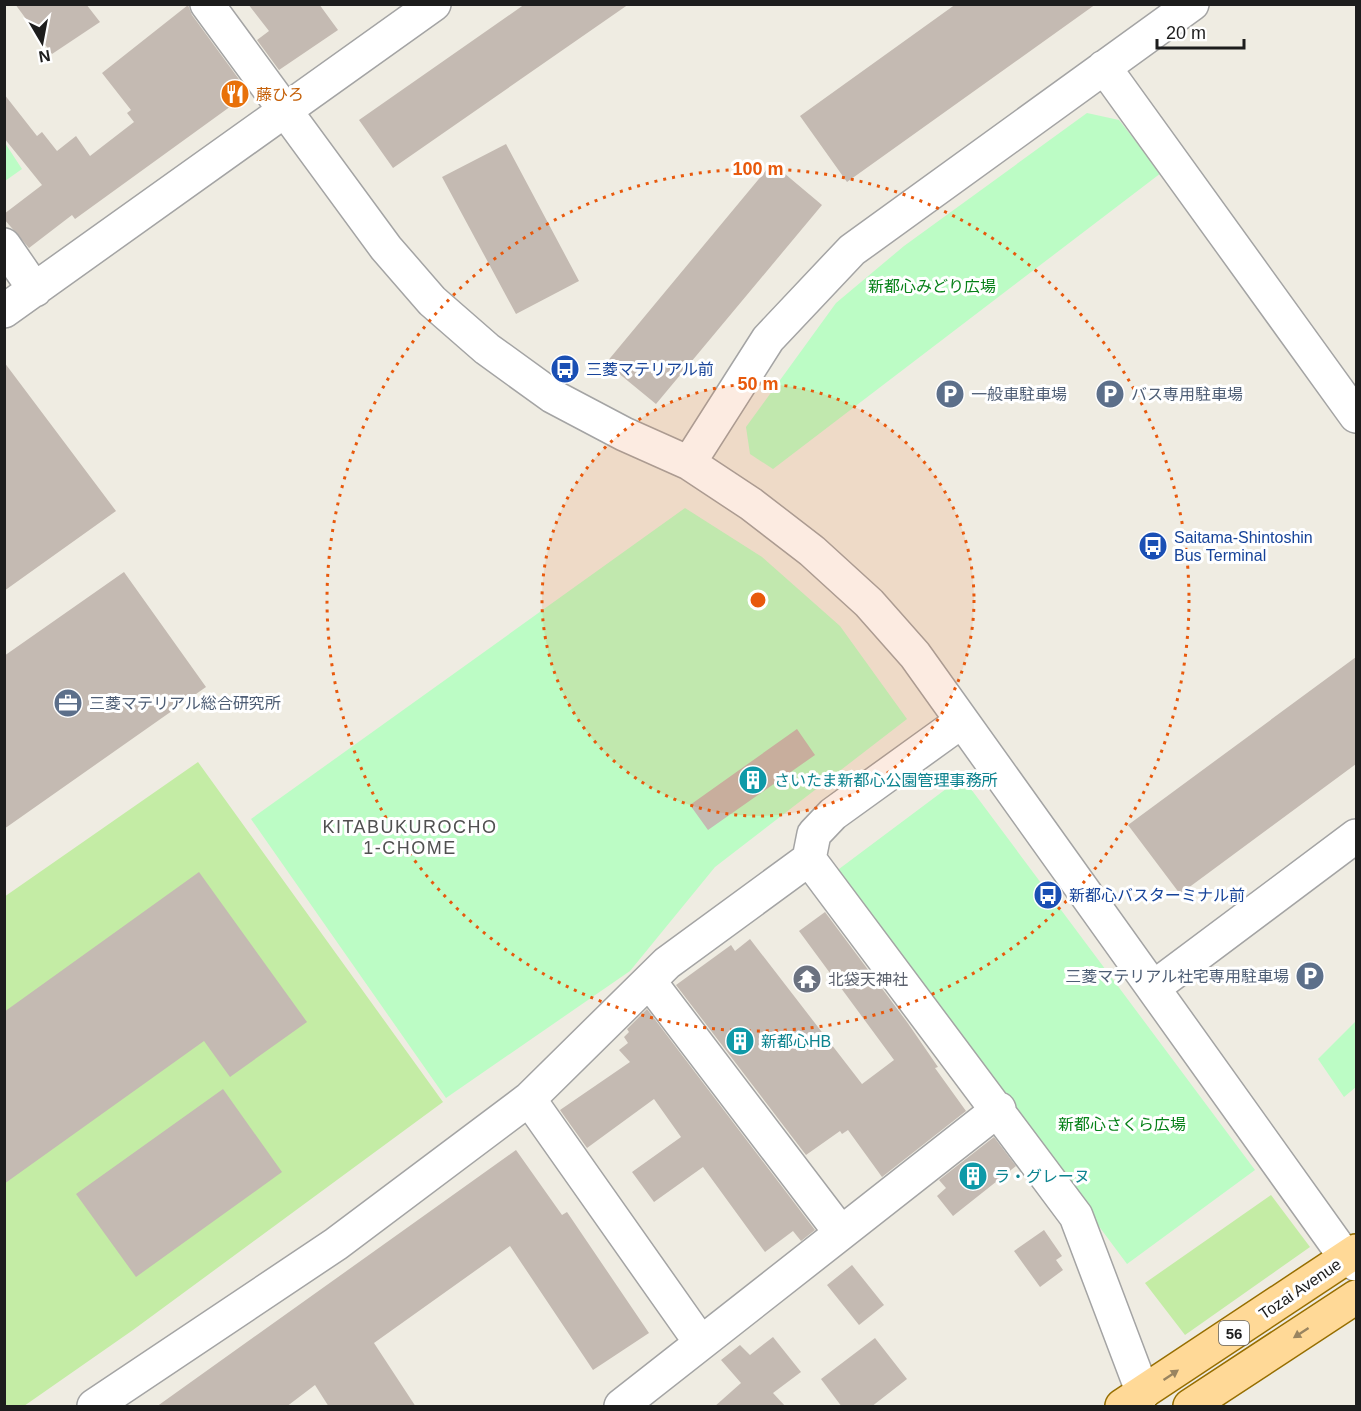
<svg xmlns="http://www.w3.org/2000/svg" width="1361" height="1411" font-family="Helvetica,'Noto Sans JP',sans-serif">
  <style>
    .grass { fill: #c4eca5 }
    .park { fill: #bcfcc5 }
    .building { fill: #c4bab2 }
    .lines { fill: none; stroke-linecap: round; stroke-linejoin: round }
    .minor-casing { stroke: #a4a4a4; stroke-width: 36 }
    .major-casing { stroke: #966e00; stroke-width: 36 }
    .minor { stroke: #fff; stroke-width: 33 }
    .major { stroke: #ffd997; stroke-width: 33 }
    .oneway { fill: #998460 }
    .ring { fill: none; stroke: #e8590c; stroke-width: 3; stroke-dasharray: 3 6 }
    .labels { text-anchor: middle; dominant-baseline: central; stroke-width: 6; stroke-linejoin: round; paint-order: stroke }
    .shield { fill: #fff; stroke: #616161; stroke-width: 1.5 }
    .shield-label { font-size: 15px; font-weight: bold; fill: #1d1d1d }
    .food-label { font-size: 16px; fill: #c56008; stroke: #fff; text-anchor: start }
    .park-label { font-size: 16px; fill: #068118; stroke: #fff }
    .transit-label { font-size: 16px; fill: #164399; stroke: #fff; text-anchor: start }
    .service-label { font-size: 16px; fill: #4e5e75; stroke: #fff; text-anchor: start }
    .culture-label { font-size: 16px; fill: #0d838f; stroke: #fff; text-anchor: start }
    .worship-label { font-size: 16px; fill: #5b616d; stroke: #fff; text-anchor: start }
    .street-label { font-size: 16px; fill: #1d1d1d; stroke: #fff }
    .neighbourhood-label { font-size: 18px; letter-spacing: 1.5px; fill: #505050; stroke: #fff }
    .centre { fill: #e8590c; stroke: #fff; stroke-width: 3 }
    .ring-label { font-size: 18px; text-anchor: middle; font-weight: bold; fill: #e8590c; stroke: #fff; stroke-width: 6; stroke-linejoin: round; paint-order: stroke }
  </style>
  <rect width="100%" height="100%" fill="#efece2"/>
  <path class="grass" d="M198,762L443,1102L133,1330L24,1406H4V897Z
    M1271,1195L1310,1247L1185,1335L1145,1283Z"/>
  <path class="park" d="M1087,113L1119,120L1161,173L773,469L750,454L746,427L836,303L904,246Z
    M5,143L22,169L5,181H4Z
    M685,508L762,557L840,626L907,719L715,867L630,971L446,1098L251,819Z
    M962,777L1255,1170L1127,1264L835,872Z
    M1356,1021V1087L1344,1097L1318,1059Z"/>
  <path class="building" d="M15,4H86L100,22L52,54Z
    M248,4H319L338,30L279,70L257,40L269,31Z
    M525,4H629L393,168L359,120Z
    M956,4H1096L847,182L800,116Z
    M188,5L192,15L249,93L75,219L72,215L29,248L4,219V214L42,185L4,138V94L37,136L42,132L57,151L76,136L90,156L134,122L127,113L131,110L102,73Z
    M506,144L579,281L516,314L442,177Z
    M772,163L822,205L656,404L606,363Z
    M4,362L116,511L4,591Z
    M124,572L206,687L4,829V656Z
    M1356,657V764L1180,894L1128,825Z
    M797,729L815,755L708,830L690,805Z
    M199,872L307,1022L230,1077L204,1041L4,1184V1012Z
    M825,912L907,1022L938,1067L935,1068L966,1111L882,1177L848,1130L842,1134L840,1131L806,1155L676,985L731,945L735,951L750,939L862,1084L894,1060L799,931Z
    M647,1009L815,1230L801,1241L793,1231L765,1252L703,1167L654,1202L632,1172L681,1137L654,1099L587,1148L560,1110L630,1062L619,1050L628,1043L624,1037L629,1032L627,1029Z
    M223,1089L282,1172L136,1277L76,1194Z
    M994,1137L1016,1166L953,1216L937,1196L946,1188L939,1180Z
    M516,1150L562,1215L567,1212L649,1333L593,1370L510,1246L374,1343L416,1407H329L315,1385L286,1407H156Z
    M1044,1230L1062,1256L1056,1260L1063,1270L1040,1287L1014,1251Z
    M852,1265L884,1305L859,1325L827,1285Z
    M773,1337L801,1372L773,1393L786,1407H714L741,1383L721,1360L740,1345L750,1355Z
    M875,1338L907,1379L871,1407H842L821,1379Z"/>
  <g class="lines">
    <g class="minor-casing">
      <path id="minor" d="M207,4L386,248L432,301L487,349L552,396L624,434L689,463L751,504L812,551L869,603L915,655L1346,1258L1356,1264
        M1104,67L1356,416
        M4,245L35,290
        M4,311L434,4
        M689,463L768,339L852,250L1192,4
        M809,859L1076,1216L1143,1393
        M649,981L841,1233
        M1153,988L1356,836
        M529,1099L701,1343
        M94,1406L336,1244L529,1099L667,963L809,859L814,834L833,814L962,721
        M621,1406L999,1109"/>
    </g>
    <g class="major-casing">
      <path id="major" d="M1122,1406L1356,1251
        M1190,1406L1356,1297"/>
    </g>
    <use href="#minor" class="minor"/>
    <use href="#major" class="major"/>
  </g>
  <defs><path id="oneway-solid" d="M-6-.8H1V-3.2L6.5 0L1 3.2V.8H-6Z" transform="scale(1.5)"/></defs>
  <g class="oneway">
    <use href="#oneway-solid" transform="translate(1301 1333) rotate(147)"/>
    <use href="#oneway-solid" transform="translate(1171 1375) rotate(-34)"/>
  </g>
  <circle cx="758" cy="600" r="216" fill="#e8590c" fill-opacity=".12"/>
  <g class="ring">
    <circle cx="758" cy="600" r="216"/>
    <circle cx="758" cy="600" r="431"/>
  </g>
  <defs>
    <g id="restaurant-disc" transform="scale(1.5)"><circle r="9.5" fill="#e8710a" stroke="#fff"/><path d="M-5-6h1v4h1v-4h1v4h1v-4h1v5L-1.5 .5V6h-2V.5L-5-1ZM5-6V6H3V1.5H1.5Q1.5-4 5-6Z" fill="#fff"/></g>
    <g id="bus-disc" transform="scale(1.5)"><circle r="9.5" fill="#1a4fb4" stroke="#fff"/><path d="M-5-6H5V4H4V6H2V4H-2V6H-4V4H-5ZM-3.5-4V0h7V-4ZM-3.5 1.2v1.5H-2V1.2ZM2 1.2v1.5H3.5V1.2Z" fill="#fff"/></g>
    <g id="parking-disc" transform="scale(1.5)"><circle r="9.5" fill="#5c6f8a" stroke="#fff"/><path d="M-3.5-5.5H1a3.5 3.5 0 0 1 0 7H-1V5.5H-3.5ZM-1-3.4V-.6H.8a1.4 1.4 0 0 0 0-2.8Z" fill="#fff"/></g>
    <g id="office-disc" transform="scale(1.5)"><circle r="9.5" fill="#5c6f8a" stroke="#fff"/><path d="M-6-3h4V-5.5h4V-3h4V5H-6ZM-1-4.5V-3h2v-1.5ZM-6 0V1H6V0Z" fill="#fff"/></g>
    <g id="building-disc" transform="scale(1.5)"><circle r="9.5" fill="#0f9aa8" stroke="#fff"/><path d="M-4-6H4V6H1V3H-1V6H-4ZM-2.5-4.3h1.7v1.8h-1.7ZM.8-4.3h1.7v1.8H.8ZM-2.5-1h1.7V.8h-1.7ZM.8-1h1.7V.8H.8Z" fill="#fff"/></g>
    <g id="temple-disc" transform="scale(1.5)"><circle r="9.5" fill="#6b7280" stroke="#fff"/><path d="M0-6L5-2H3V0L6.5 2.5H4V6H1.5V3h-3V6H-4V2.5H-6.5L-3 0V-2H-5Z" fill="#fff"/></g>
  </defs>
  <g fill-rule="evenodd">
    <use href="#restaurant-disc" x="235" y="94"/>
    <use href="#bus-disc" x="565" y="369"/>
    <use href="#parking-disc" x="950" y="394"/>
    <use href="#parking-disc" x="1110" y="394"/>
    <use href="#bus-disc" x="1153" y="546"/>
    <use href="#office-disc" x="68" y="703"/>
    <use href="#building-disc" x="753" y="780"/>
    <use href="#bus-disc" x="1048" y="895"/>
    <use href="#parking-disc" x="1310" y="976"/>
    <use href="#temple-disc" x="807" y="979"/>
    <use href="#building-disc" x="740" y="1041"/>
    <use href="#building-disc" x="973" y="1176"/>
  </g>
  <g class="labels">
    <rect class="shield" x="1219" y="1321" width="30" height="24" rx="4.5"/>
    <g class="shield-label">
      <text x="1234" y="1333">56</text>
    </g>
    <g class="food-label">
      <text x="256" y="94">藤ひろ</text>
    </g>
    <g class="park-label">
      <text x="932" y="286">新都心みどり広場</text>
      <text x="1122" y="1124">新都心さくら広場</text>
    </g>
    <g class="transit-label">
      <text x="586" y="369">三菱マテリアル前</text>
      <text x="1174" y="537">Saitama-Shintoshin<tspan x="1174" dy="18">Bus Terminal</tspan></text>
      <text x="1069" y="895">新都心バスターミナル前</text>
    </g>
    <g class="service-label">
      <text x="971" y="394">一般車駐車場</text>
      <text x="1131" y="394">バス専用駐車場</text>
      <text x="89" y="703">三菱マテリアル総合研究所</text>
      <text x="1289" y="976" text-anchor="end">三菱マテリアル社宅専用駐車場</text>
    </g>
    <g class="culture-label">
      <text x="774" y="780">さいたま新都心公園管理事務所</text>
      <text x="761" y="1041">新都心HB</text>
      <text x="994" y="1176">ラ・グレーヌ</text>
    </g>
    <g class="worship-label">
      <text x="828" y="979">北袋天神社</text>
    </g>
    <g class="street-label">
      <text transform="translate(1300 1289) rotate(-34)">Tozai Avenue</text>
    </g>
    <g class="neighbourhood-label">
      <text x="410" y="827">KITABUKUROCHO<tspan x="410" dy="21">1-CHOME</tspan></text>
    </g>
  </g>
  <circle cx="758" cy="600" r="9" class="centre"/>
  <g class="ring-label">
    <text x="758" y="175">100 m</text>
    <text x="758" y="390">50 m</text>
  </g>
  <rect width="1361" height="1411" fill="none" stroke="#1d1d1d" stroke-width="12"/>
  <g transform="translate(42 42) rotate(170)" stroke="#ffffff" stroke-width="4.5" paint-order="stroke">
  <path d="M0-4.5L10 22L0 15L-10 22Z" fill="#1d1d1d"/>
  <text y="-9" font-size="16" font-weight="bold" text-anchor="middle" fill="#1d1d1d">N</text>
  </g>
  <path d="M1157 39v9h87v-9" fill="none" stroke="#1d1d1d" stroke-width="3"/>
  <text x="1166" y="39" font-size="18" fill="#1d1d1d" stroke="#ffffff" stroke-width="4.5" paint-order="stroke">20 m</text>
</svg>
